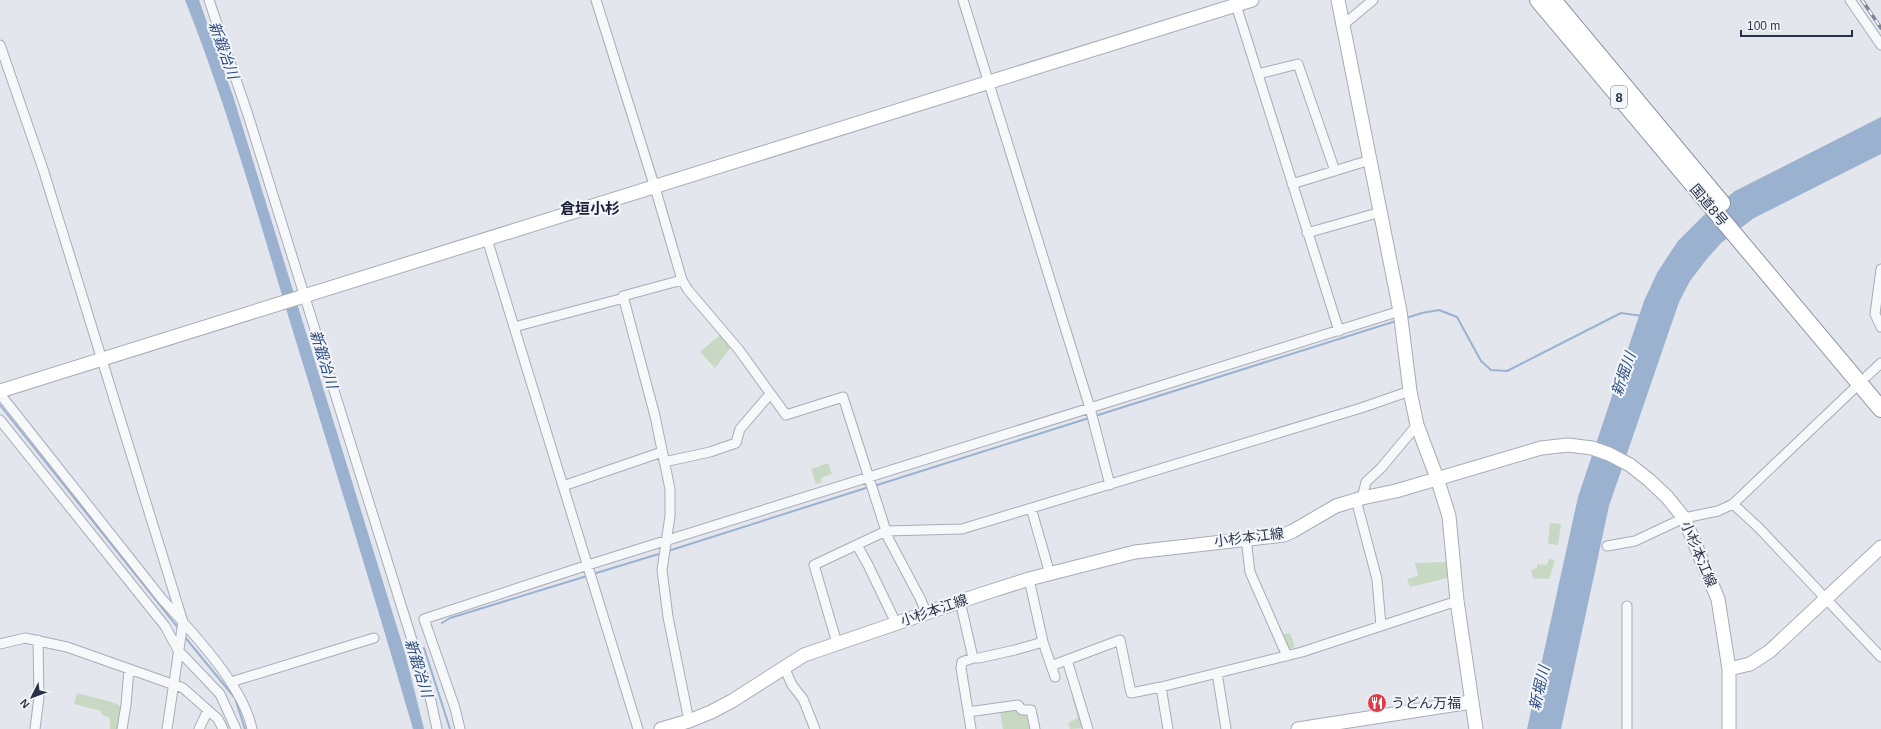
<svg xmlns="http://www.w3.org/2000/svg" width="1881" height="729" font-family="Helvetica,'Noto Sans JP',sans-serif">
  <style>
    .green { fill: #c7d8c3 }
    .water { fill: #9bb1d0 }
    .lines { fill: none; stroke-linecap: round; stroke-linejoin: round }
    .stream { stroke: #9bb1d0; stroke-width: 2 }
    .street-casing { stroke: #a7acb8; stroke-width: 11 }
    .secondary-casing { stroke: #a7acb8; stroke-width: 15 }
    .highway-casing { stroke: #8992a5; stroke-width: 18 }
    .street { stroke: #f7f8fa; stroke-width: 9 }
    .secondary { stroke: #fff; stroke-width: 13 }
    .highway { stroke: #fff; stroke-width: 16 }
    .rail-casing { stroke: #7b8498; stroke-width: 3.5 }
    .rail { stroke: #f3f6f9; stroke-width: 2; stroke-dasharray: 6; stroke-linecap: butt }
    .labels { text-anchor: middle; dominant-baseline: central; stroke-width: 4; stroke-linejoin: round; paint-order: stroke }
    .shield { fill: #f3f6f9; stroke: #656c7c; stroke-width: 1 }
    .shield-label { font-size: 13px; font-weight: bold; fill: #283147 }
    .street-label { font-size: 14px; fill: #283147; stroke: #f3f6f9 }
    .poi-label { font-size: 14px; fill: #283147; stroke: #f3f6f9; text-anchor: start }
    .water-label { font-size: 15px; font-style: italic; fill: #2d4c81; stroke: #f3f6f9 }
    .neighbourhood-label { font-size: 15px; font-weight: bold; fill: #1b2238; stroke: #f3f6f9 }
  </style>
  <rect width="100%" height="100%" fill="#e3e6ed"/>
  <path class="green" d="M721,334L732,346L715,368L700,352Z
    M828,463L832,474L821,478L822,482L816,484L811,469Z
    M1550,523L1561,524L1558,545L1548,544Z
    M1549,559L1555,560L1549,579L1533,578L1531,570L1537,568V564L1547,565Z
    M1448,562V578L1410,587L1407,579L1418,576L1415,563Z
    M1290,633L1295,647L1285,650L1279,635Z
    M77,693L115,703L121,707L118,729H110V718L102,715L101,711L74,704Z
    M1072,697H1076L1085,728L1070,729L1068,723L1078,718Z
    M1017,707L1028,712L1032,729H1003L1000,712Z"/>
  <path class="water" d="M185,0H199L233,96L405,653L424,729H413C374,594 332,459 291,325C258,216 227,106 185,0Z
    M1881,117V154L1754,218L1721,243L1706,260L1690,281L1679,302L1609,506L1561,729H1527L1578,497L1644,301L1657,273L1668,256L1678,241L1703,216L1735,191Z"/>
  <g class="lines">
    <path class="stream" d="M1406,318L1422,313L1439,310L1457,317L1481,361L1491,370L1507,371L1621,313L1642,316
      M0,405L179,629
      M1095,416L1396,321
      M874,486L1089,418
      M668,551L869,487
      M593,574L662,553
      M442,623L450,618L587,576
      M184,636L235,698L245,729
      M424,648L450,729"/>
    <g class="street-casing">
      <path id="street" d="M209,0L248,115L431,701L437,729
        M596,0L656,191L682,280L688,290L739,350L786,415L843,397L886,531
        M963,0L1090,408L1110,485
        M1850,0L1881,45
        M1236,5L1339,331
        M1343,25L1373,0
        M0,45L43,169L183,622L167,729
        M1258,74L1298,64L1335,171
        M1292,184L1370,160
        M1307,233L1381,212
        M487,239L514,327L624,298
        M1881,269L1875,314L1881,327
        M682,280L623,296L655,416L670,489V516L662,570L668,617L689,721
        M514,327L638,729
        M1867,376L1881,363
        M0,394L162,599C192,632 243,685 252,729
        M0,420L165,626L178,650L220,694L236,729
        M664,462L710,452L736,443L740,429L770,394
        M563,486L662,452
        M1362,498L1366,482L1381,468L1417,425
        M1356,500L1377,579L1381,626
        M1733,504L1759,528L1881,657
        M1031,508L1050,574
        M885,532L920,598L926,612
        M1246,539L1250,572L1287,656
        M857,545L868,565L896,623
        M1607,546L1635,541L1684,518L1718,511L1733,504L1860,383
        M960,601L973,658L962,662L961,668L971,729
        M1627,606V729
        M1043,642L1055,677
        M837,643L814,565L886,531L962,529L1361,408L1410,391
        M0,644L25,638L67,647L183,688L218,719L223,729
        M973,658H979L1015,650L1043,642L1029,579
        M1067,660L1088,729
        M1051,666L1120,640L1131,693L1161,687
        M784,667L792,685L803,699L815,729
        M1217,673L1226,729
        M231,682L374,638
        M968,712L1018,705L1022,710H1031L1035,729
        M35,729L39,697L38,640
        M122,729L126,705L129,669
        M199,729L208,710
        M460,729L455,708L424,619L588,565L1400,311
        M1168,729L1161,687L1302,652L1457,601"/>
    </g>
    <g class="secondary-casing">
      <path id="secondary" d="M1338,0L1400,311L1410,391L1417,425L1437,478L1449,516L1457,601L1476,729
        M0,391L1252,0
        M1729,669L1750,664L1770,651L1881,547
        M661,729L689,721L711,712L732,701L804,655L982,594L1029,579L1135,552L1284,535L1293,531L1336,506L1362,498L1396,491L1541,448L1568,445L1592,448L1609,454L1630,465L1649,480L1667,497L1684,518L1718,599L1729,669V729
        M1298,729L1471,702"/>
    </g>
    <g class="highway-casing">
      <path id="highway" d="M1538,0L1881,409
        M1553,0L1722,203"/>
    </g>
    <use href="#street" class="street"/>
    <use href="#secondary" class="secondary"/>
    <use href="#highway" class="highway"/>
    <g class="rail-casing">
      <path id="rail" d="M1862,0L1881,28"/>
    </g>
    <use href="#rail" class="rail"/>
  </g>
  <defs>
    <g id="restaurant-disc" transform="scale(1)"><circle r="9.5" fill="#de3c48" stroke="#f3f6f9"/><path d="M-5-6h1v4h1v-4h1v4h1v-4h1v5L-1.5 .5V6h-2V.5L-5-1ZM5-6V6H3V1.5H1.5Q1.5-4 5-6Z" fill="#fff"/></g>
  </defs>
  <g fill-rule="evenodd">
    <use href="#restaurant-disc" x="1377" y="703"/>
  </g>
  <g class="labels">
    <rect class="shield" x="1611" y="86" width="16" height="22" rx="3"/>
    <g class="shield-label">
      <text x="1619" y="97">8</text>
    </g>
    <g class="street-label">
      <text transform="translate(1709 205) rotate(50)">国道8号</text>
      <text transform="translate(1249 537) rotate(-7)">小杉本江線</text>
      <text transform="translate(1699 554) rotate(67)">小杉本江線</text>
      <text transform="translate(934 610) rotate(-19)">小杉本江線</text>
    </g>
    <g class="poi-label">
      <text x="1391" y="703">うどん万福</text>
    </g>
    <g class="water-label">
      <text transform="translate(224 50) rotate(70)">新鍛冶川</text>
      <text transform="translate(324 359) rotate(73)">新鍛冶川</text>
      <text transform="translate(1623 374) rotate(-71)">新堀川</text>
      <text transform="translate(419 668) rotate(73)">新鍛冶川</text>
      <text transform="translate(1539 688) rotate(-77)">新堀川</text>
    </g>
    <g class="neighbourhood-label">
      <text x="590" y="208">倉垣小杉</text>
    </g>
  </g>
  <g transform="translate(32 697) rotate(228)" stroke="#f3f6f9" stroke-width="3" paint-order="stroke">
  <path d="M0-3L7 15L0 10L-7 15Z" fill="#283147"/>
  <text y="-6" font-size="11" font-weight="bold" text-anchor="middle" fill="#283147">N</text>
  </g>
  <path d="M1741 30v6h111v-6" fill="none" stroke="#283147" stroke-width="2"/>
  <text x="1747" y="30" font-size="12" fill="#283147" stroke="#f3f6f9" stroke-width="3" paint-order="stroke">100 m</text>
</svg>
